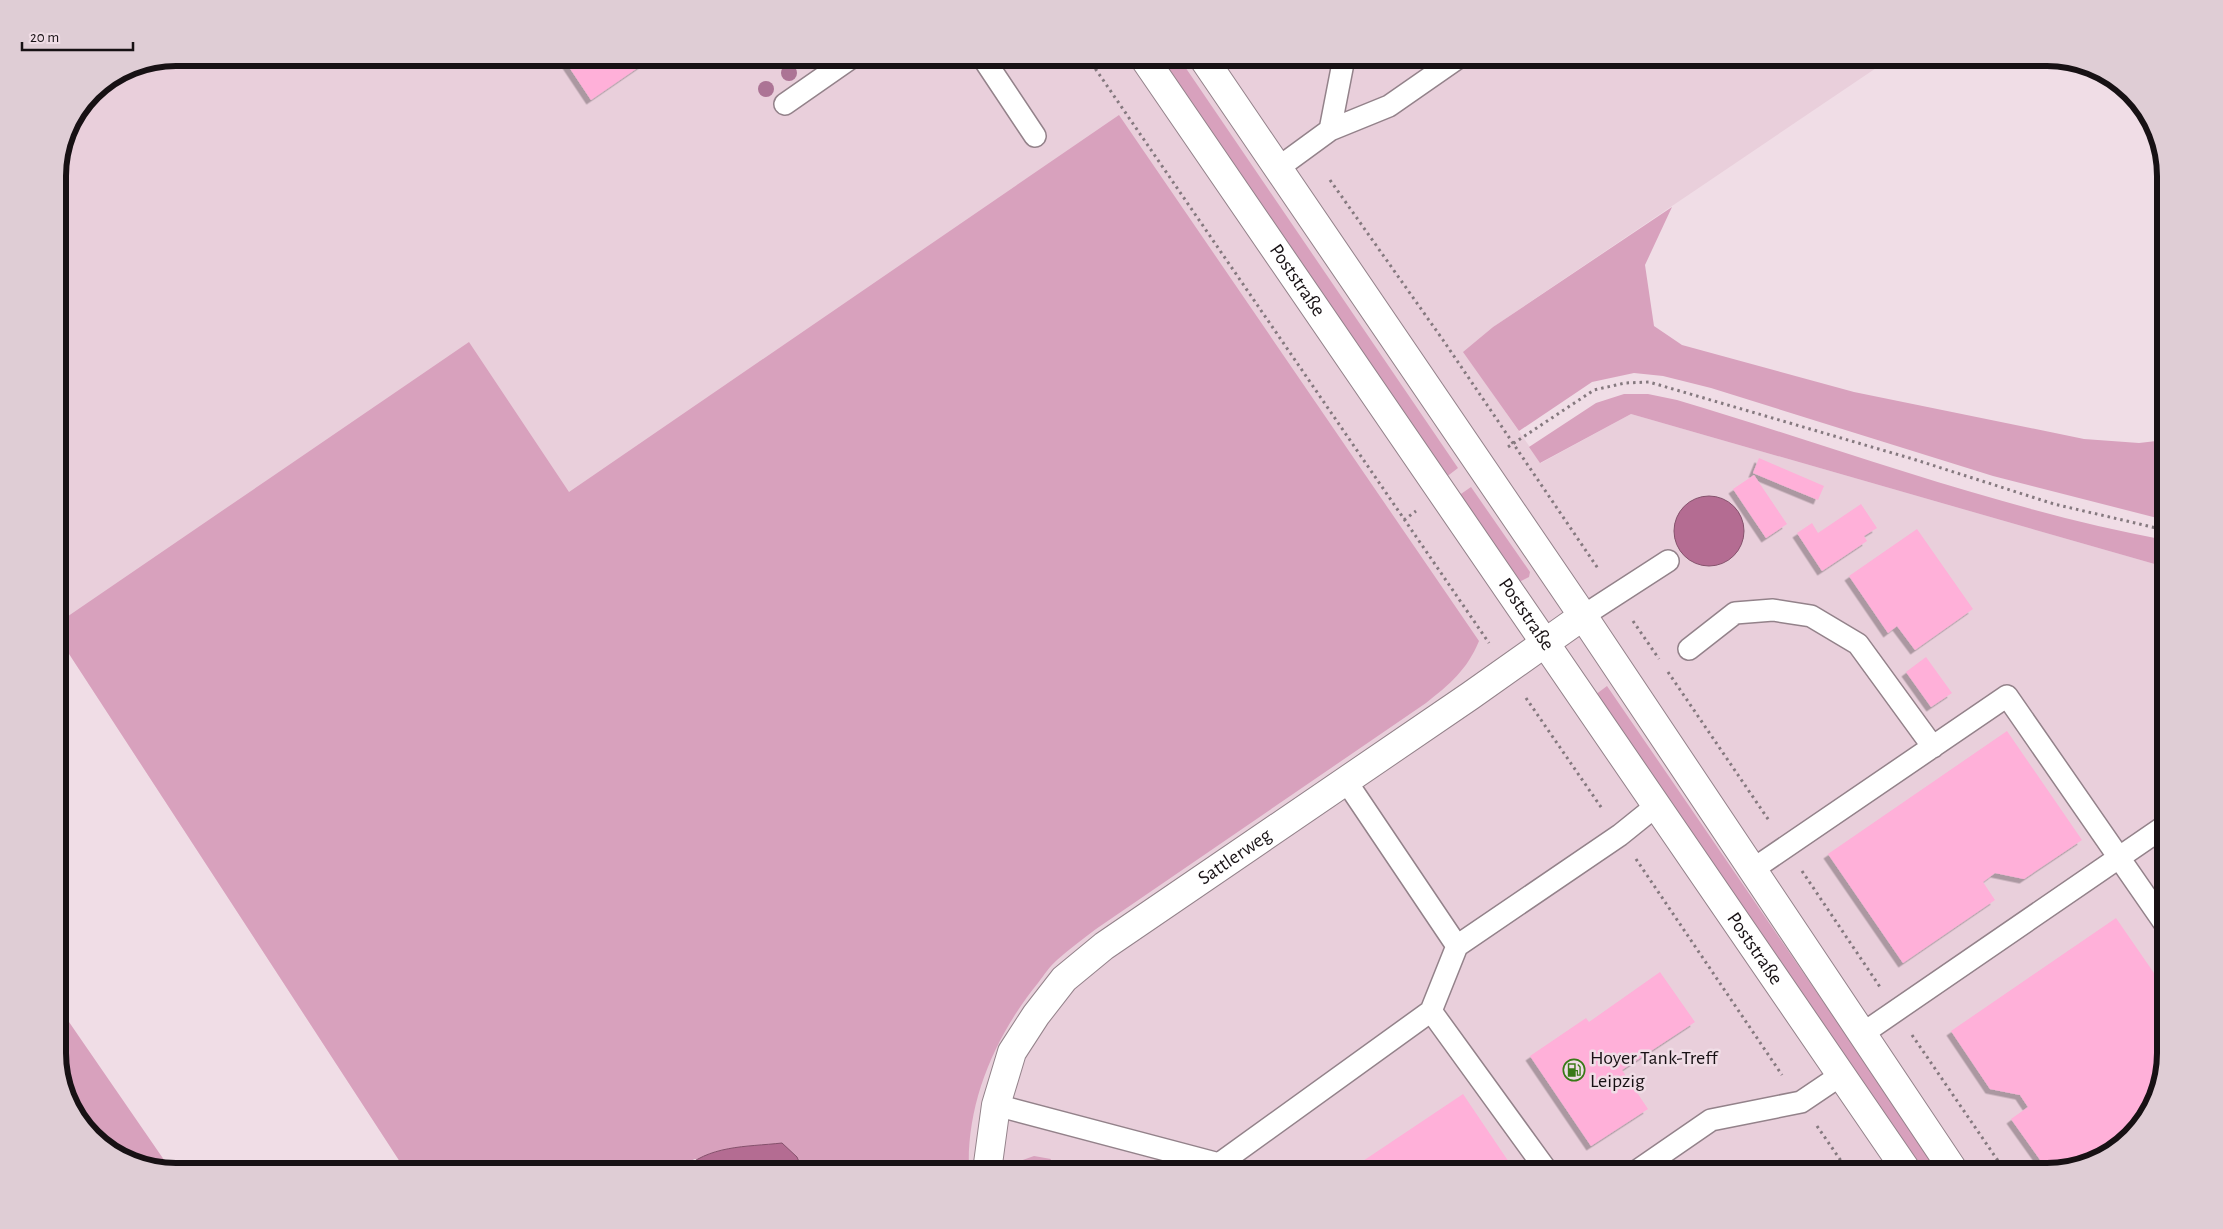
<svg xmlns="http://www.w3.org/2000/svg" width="2223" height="1229" font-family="'Alegreya Sans',sans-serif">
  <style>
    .built { fill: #e9cfdb }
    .green { fill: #d8a1bd }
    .water { fill: #b46c92; stroke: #85516c }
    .building { fill: #ffb0d9; filter: url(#shadow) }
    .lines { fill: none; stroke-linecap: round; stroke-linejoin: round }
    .service-casing { stroke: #93828a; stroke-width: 24 }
    .minor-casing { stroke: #93828a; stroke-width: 30 }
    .tertiary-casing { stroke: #93828a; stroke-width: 30 }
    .path { stroke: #85797f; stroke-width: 3; stroke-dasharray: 2.5 4; stroke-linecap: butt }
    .service { stroke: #fff; stroke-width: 21 }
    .minor { stroke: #fff; stroke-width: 28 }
    .tertiary { stroke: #fff; stroke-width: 28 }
    .tree { fill: #ac7495 }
    .labels { text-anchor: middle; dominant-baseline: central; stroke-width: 5; stroke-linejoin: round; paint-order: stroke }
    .street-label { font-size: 20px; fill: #171114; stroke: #f0dde6 }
    .poi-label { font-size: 20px; fill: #171114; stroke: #f0dde6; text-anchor: start }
    .rim { fill: none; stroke: #171114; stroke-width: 6 }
  </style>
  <defs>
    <filter id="shadow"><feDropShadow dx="-4.5" dy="4.5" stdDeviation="0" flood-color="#0004"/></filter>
  </defs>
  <rect width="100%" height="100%" fill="#f0dde6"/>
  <path class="built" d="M176,58H1891L1493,327L1464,352L1541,463L1631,414L2165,567V1053L2153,1106L2107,1155L2047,1171H406L58,637V168L67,130L92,92L131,66Z"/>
  <path class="green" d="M1159,58H1179L1458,468L1445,478Z
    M1119,115L1479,641C1467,670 1450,684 1426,703L1096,929C1083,939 1069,949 1057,960C1050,966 1044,975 1038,983C995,1036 966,1103 969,1171H803L797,1157L694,1159L682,1171H406L58,637V623L469,342L569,492Z
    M1672,207L1645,265L1654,326L1682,345L1854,392L2084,439L2139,443L2165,440V520L1993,476L1711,388L1663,376L1634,373L1592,382L1519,431L1463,352L1493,327Z
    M1624,394H1648L1677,400C1839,448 1999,509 2165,540V567L1631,414L1540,463L1529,447L1596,403Z
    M1471,487L1530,572L1529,577L1517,583L1458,496Z
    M1607,686L1939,1171H1919L1595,695Z
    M58,1006L171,1170L123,1159L78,1119L58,1061Z
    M1034,1156L1051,1159L1045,1171H1017V1162Z"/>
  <path class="water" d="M1674 531a35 35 0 1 1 70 0a35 35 0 1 1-70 0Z
    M782,1143L797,1157L803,1171H682C708,1145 746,1147 782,1143Z"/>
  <path class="building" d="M563,58H652L591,100Z
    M1759,458L1824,486L1818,500L1753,473Z
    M1754,475L1787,524L1766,538L1733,489Z
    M1861,504L1877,528L1864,536L1867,541L1822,571L1797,533L1812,523L1818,533Z
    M1917,529L1973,609L1915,650L1897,626L1888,633L1849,576Z
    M1926,657L1952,693L1931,707L1906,672Z
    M2007,731L2082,840L2024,879L1995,873L1983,882L1995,900L1903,963L1828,854Z
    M2116,918L2165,989L2166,1053L2153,1106L2107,1155L2048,1171L2011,1119L2028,1107L2020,1095L1990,1089L1951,1031Z
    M1660,972L1695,1022L1622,1070L1648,1109L1591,1146L1530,1056L1586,1018L1589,1022Z
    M1463,1094L1515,1171H1348Z"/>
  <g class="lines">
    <g class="service-casing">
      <path id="service" d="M983,58L1035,136
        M785,104L851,58
        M1330,130L1344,58
        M1278,168L1330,130L1389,106L1458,58
        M1583,616L1668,561
        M1689,649L1735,613L1773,610L1811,616L1858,644L1933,747
        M1346,781L1457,946L1620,835L1656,806
        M1752,870L2007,696L2165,924
        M1457,946L1431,1011L1547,1171
        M1862,1034L2165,826
        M996,1105L1219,1164L1431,1011
        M1637,1171L1711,1120L1801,1102L1841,1075"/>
    </g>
    <g class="minor-casing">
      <g id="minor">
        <path id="s1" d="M987,1171L996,1105L1012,1052L1036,1015L1064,979L1104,946L1470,696L1583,616"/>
      </g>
    </g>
    <g class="tertiary-casing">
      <g id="tertiary">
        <path id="s2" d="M1144,58C1400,428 1653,800 1907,1171"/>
        <path d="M1203,58L1583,616L1954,1171"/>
      </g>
    </g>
    <path class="path" d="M1088,58L1489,643
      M1330,180L1443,340L1599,570
      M1508,447L1594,390L1625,383L1649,382L1913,459L2054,504L2165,530
      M1404,520L1416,511
      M1633,621L1659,659
      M1668,672L1770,822
      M1526,698L1603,810
      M1636,859L1782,1075
      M1802,871L1880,987
      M1912,1035L2005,1171
      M1817,1126L1848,1171"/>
    <use href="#service" class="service"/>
    <use href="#minor" class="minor"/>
    <use href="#tertiary" class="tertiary"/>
  </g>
  <g class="tree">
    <circle cx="789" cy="73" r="8"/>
    <circle cx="766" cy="89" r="8"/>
  </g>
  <defs>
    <g id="fuel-ring" transform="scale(1.125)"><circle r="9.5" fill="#f0dde6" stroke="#397917" stroke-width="1.5"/><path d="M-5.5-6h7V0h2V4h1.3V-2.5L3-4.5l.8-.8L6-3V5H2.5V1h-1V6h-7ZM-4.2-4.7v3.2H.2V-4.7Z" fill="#397917"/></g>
  </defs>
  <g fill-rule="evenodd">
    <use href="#fuel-ring" x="1574" y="1070"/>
  </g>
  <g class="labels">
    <g class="street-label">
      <text stroke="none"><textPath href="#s2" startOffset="270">Poststraße</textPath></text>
      <text stroke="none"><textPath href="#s2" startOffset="675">Poststraße</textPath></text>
      <text stroke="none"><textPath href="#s1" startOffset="422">Sattlerweg</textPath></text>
      <text stroke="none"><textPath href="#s2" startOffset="1080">Poststraße</textPath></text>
    </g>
    <g class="poi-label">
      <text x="1590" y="1058">Hoyer Tank-Treff<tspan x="1590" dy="23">Leipzig</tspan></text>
    </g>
  </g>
  <path d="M0 0H2223V1229H0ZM176 66H2047A110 110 0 0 1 2157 176V1053A110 110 0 0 1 2047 1163H176A110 110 0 0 1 66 1053V176A110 110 0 0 1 176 66Z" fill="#dfcdd5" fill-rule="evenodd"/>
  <path class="rim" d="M176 66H2047A110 110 0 0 1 2157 176V1053A110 110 0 0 1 2047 1163H176A110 110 0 0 1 66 1053V176A110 110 0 0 1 176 66Z"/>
  <path d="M22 42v8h111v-8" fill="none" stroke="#171114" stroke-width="2.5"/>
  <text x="30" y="42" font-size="15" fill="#171114" stroke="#f0dde6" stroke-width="4" paint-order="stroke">20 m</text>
</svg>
